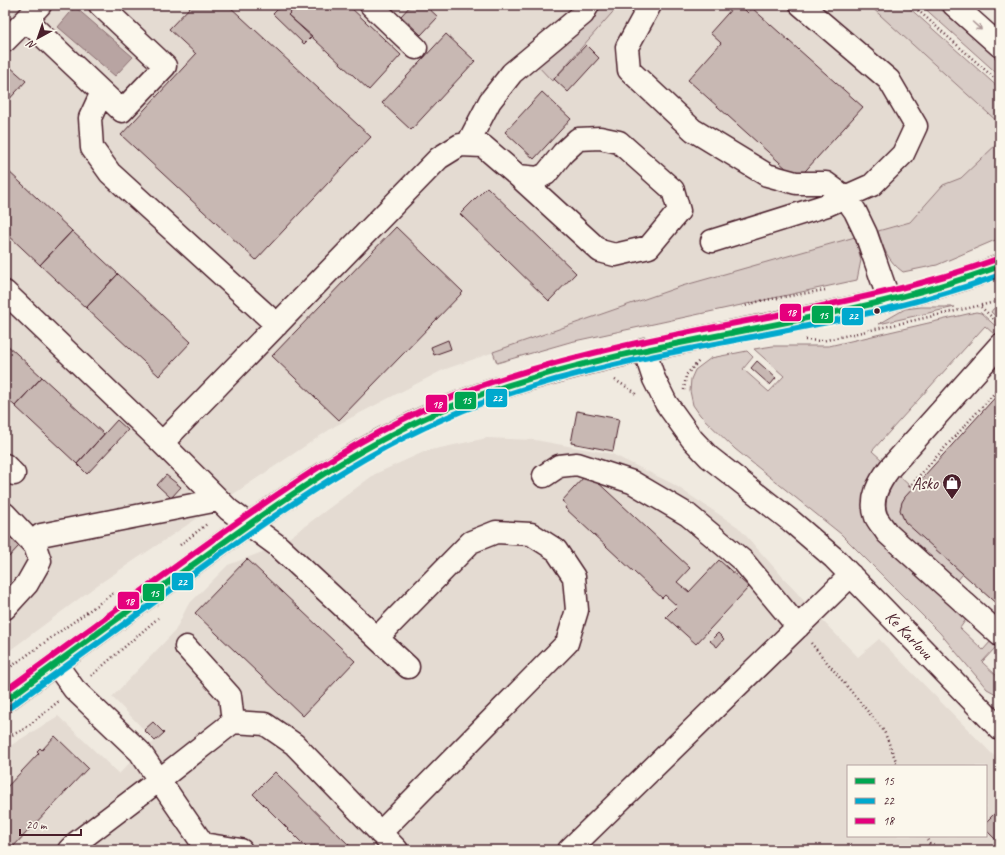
<svg xmlns="http://www.w3.org/2000/svg" width="1005" height="855" font-family="Caveat,sans-serif">
  <style>
    .built { fill: #e4dbd2; fill-rule: evenodd }
    .green { fill: #d8ccc6; stroke: #917678 }
    .water { fill: #b8a4a2; stroke: #8c6f72 }
    .building { fill: #c8b8b3; stroke: #4a1f2b }
    .lines { fill: none; stroke-linecap: round; stroke-linejoin: round }
    .minor-casing { stroke: #4a1f2b; stroke-width: 25 }
    .major-casing { stroke: #4a1f2b; stroke-width: 25 }
    .path { stroke: #4a1f2b; stroke-width: 2.5; stroke-dasharray: 1 3; stroke-linecap: butt }
    .minor { stroke: #fbf7ec; stroke-width: 22 }
    .major { stroke: #fbf7ec; stroke-width: 22 }
    .bus-1-casing { stroke: #fbf7ec; stroke-width: 9 }
    .bus-2-casing { stroke: #fbf7ec; stroke-width: 9 }
    .bus-3-casing { stroke: #fbf7ec; stroke-width: 9 }
    .bus-1 { stroke: #00a651; stroke-width: 6 }
    .bus-2 { stroke: #00a9ce; stroke-width: 6 }
    .bus-3 { stroke: #e5007d; stroke-width: 6 }
    .oneway { stroke: #ab9695 }
    .bus-dot { fill: #4a1f2b; stroke: #fbf7ec; stroke-width: 1.5 }
    .labels { text-anchor: middle; dominant-baseline: central; stroke-width: 3.5; stroke-linejoin: round; paint-order: stroke }
    .poi-label { font-size: 17px; fill: #4a1f2b; stroke: #fbf7ec; text-anchor: end }
    .street-label { font-size: 17px; fill: #4a1f2b; stroke: #fbf7ec }
    .line-badge { stroke: #fbf7ec; stroke-width: 1.5 }
    .badge-label { font-size: 11px; text-anchor: middle; font-weight: bold; fill: #fff }
  </style>
  <rect width="100%" height="100%" fill="#f0eae0"/>
  <filter id="ink" filterUnits="userSpaceOnUse"><feTurbulence type="fractalNoise" baseFrequency=".025" numOctaves="2"/><feDisplacementMap in="SourceGraphic" scale="8" xChannelSelector="R" yChannelSelector="G"/><feConvolveMatrix kernelMatrix="1 2 1 2 8 2 1 2 1" color-interpolation-filters="sRGB"/></filter>
  <g filter="url(#ink)">
    <path class="built" d="M5,5H879L1000,114V196L682,286L443,370L335,426L96,586L5,654Z
      M487,438L535,440L612,454L673,484L738,527L814,612L858,657L879,639L1000,762V850H5V749L58,716L119,774L140,752L155,741L112,697L175,631L188,605L228,565L278,546L375,474L426,451ZM848,766H986V836H848Z"/>
    <path class="green" d="M595,5H619L552,81L536,64Z
      M869,5H906L1000,89V124Z
      M921,5H936L1000,62V76Z
      M1000,141V238L937,265L903,272C888,261 883,248 878,231L910,222L943,185L961,178Z
      M855,237L861,260L857,280L570,342L497,363L493,352L682,286Z
      M1000,306V320L991,312L993,309Z
      M921,307H955L879,324L905,309Z
      M976,312L981,313L1000,330L995,335L985,326L872,451L882,460L876,468L866,489L967,618L960,628L983,650L991,641L996,643L997,646L982,662L998,677L1000,675V696L987,689L940,633L841,534L735,449L700,415L693,405L690,391L691,379L695,370L711,358L747,351L753,357L743,369L769,392L784,376L754,349L773,346H829Z
      M896,473L913,489C904,498 897,506 903,518L963,574L956,582L896,526C879,504 886,496 896,473Z"/>
    <path class="water" d="M75,7L133,57L115,76L58,27Z"/>
    <path class="building" d="M192,5H228L371,137L256,260L121,135L196,54L169,29Z
      M282,5H298L288,15L312,36L304,44L273,14Z
      M298,5H348L401,55L369,90L288,15Z
      M411,5H425L438,17L421,35L401,16Z
      M735,5H740L748,13L752,8L863,107L798,179L688,80L721,43L710,33Z
      M446,34L475,61L411,130L382,103Z
      M586,45L599,58L568,92L554,79Z
      M9,66L26,81L5,104V70Z
      M542,92L571,119L534,159L505,132Z
      M5,168L72,231L40,265L5,232Z
      M487,187L576,273L549,301L460,214Z
      M396,227L463,292L339,420L272,356Z
      M72,231L118,274L86,308L40,265Z
      M118,274L191,342L159,376L86,308Z
      M448,340L451,349L434,355L431,347Z
      M5,343L42,377L15,406L5,397Z
      M757,361L776,378L770,385L751,368Z
      M42,377L104,434L77,464L15,406Z
      M1000,392V607L905,522L900,510L902,502L905,497Z
      M577,411L619,419L613,451L571,443Z
      M117,420L128,430L87,474L77,464Z
      M166,475L181,487L171,498L157,485Z
      M585,476L590,481L593,478L690,568L677,582L689,592L719,560L749,587L696,644L666,617L677,606L665,595L662,598L565,508L567,505L562,501Z
      M5,532L19,546L5,561Z
      M247,559L355,661L303,716L195,613Z
      M718,633L724,639L717,647L710,641Z
      M153,722L164,733L155,741L144,730Z
      M55,736L88,768L10,850H5V789L39,753L37,751L40,748L42,750Z
      M275,772L354,850H309L253,794Z
      M1000,808V844L986,830V822Z"/>
    <g class="lines">
      <g class="minor-casing">
        <path id="minor" d="M40,5L26,20L122,111L165,66L100,5
          M371,5L416,48
          M650,5L627,47L629,70L693,130L767,175L796,183H826L845,197L855,211L866,234L889,300
          M5,41L26,20
          M102,92L90,118L92,148L110,173L277,325
          M467,145L490,101L512,73L583,14L588,5
          M712,241L827,205L872,185L903,154L916,126L889,80L801,5
          M5,292L151,432L229,510L278,546L408,667
          M1000,345L890,468C879,482 869,499 876,517C879,523 884,528 887,533L1000,635
          M644,349L654,379L666,403L692,439L709,457L791,521L834,558L1000,729
          M162,443L439,158L460,145L483,146L518,176L600,251L615,255L649,247L679,211L673,190L619,142L600,138L578,139L563,153L546,174L538,178L518,176
          M5,465L14,474
          M544,476L559,466L577,464L632,482L688,515L743,561L798,627
          M5,514L35,546L40,561L27,584L5,608
          M35,546L41,535L218,500
          M377,638L471,542L496,532L531,534L556,550L574,577L577,610L567,643L380,833
          M186,647L230,696L233,722
          M56,664L74,689L140,752L203,844L204,850
          M5,701C68,655 131,609 193,564C288,495 387,424 500,388C597,357 697,339 797,319C866,305 935,292 1000,266
          M203,844L241,850
          M69,850L76,843L159,780L233,722L265,724L294,744L397,850
          M569,850L851,575"/>
      </g>
      <g class="major-casing">
        <path id="major" d="M954,5L1000,46"/>
      </g>
      <path class="path" d="M912,5L1000,83
        M742,307L760,301L825,290
        M981,307L999,324
        M805,340L822,341L1000,301
        M615,380L633,391L637,395
        M684,390L686,375L699,361
        M909,487L1000,387
        M180,545L207,524
        M811,643L884,731L898,766
        M5,671L115,592
        M91,676L158,618
        M5,738L23,730L59,701
        M926,836L932,850"/>
      <use href="#minor" class="minor"/>
      <use href="#major" class="major"/>
      <g class="bus-1-casing">
        <path id="bus-1" d="M5,701C69,654 133,607 198,561C292,492 388,425 500,388C663,334 839,326 1000,266"/>
      </g>
      <g class="bus-2-casing">
        <path id="bus-2" d="M10,707C74,661 137,614 201,568C295,500 391,433 502,396C664,341 839,334 1000,275"/>
      </g>
      <g class="bus-3-casing">
        <path id="bus-3" d="M5,691C69,644 133,598 197,551C291,483 387,416 498,380C589,350 684,333 778,315C852,300 926,285 997,259"/>
      </g>
      <use href="#bus-1" class="bus-1"/>
      <use href="#bus-2" class="bus-2"/>
      <use href="#bus-3" class="bus-3"/>
    </g>
    <defs><path id="oneway-shaft" d="M-6 0H5M1.5-3L5.5 0L1.5 3" fill="none" stroke-width="1.6" stroke-linecap="round" stroke-linejoin="round"/></defs>
    <use class="oneway" href="#oneway-shaft" transform="translate(977 26) rotate(42)"/>
  </g>
  <defs>
    <g id="shop-pin" transform="scale(1)"><path d="M0 17L-7.5 6A9.5 9.5 0 1 1 7.5 6Z" fill="#4a1f2b" stroke="#fbf7ec"/><path d="M-5-2.5h2.3a2.7 3.5 0 0 1 5.4 0H5L5.5 6h-11ZM-1.5-2.5h3a1.5 2.3 0 0 0-3 0Z" fill="#fff"/></g>
  </defs>
  <g fill-rule="evenodd">
    <use href="#shop-pin" x="952" y="483"/>
  </g>
  <circle class="bus-dot" cx="877" cy="311" r="3.5"/>
  <g class="labels">
    <g class="poi-label">
      <text x="938" y="483">Asko</text>
    </g>
    <g class="street-label">
      <text transform="translate(909 635) rotate(46)">Ke Karlovu</text>
    </g>
  </g>
  <g class="line-badge">
    <rect x="779" y="303" width="23" height="19" rx="4" fill="#e5007d"/>
    <rect x="811" y="305" width="23" height="19" rx="4" fill="#00a651"/>
    <rect x="841" y="307" width="23" height="19" rx="4" fill="#00a9ce"/>
    <rect x="485" y="388" width="23" height="20" rx="4" fill="#00a9ce"/>
    <rect x="454" y="391" width="23" height="19" rx="4" fill="#00a651"/>
    <rect x="425" y="394" width="23" height="19" rx="4" fill="#e5007d"/>
    <rect x="171" y="572" width="23" height="19" rx="4" fill="#00a9ce"/>
    <rect x="142" y="583" width="23" height="19" rx="4" fill="#00a651"/>
    <rect x="117" y="591" width="23" height="19" rx="4" fill="#e5007d"/>
  </g>
  <g class="badge-label">
    <text x="791" y="316">18</text>
    <text x="823" y="319">15</text>
    <text x="853" y="320">22</text>
    <text x="497" y="402">22</text>
    <text x="466" y="404">15</text>
    <text x="437" y="408">18</text>
    <text x="182" y="586">22</text>
    <text x="154" y="597">15</text>
    <text x="129" y="605">18</text>
  </g>
  <rect width="1005" height="855" fill="none" stroke="#fbf7ec" stroke-width="20"/>
  <rect x="10" y="10" width="985" height="835" fill="none" stroke="#4a1f2b" stroke-width="1.5" filter="url(#ink)"/>
  <rect x="847" y="765" width="140" height="72" fill="#fbf7ec" stroke="#b4a19f"/>
  <rect x="855" y="778" width="20" height="6" fill="#00a651" stroke="#b4a19f"/>
  <text x="883" y="785" font-size="12" fill="#4a1f2b">15</text>
  <rect x="855" y="798" width="20" height="6" fill="#00a9ce" stroke="#b4a19f"/>
  <text x="883" y="805" font-size="12" fill="#4a1f2b">22</text>
  <rect x="855" y="818" width="20" height="6" fill="#e5007d" stroke="#b4a19f"/>
  <text x="883" y="825" font-size="12" fill="#4a1f2b">18</text>
  <g transform="translate(38 38) rotate(220)" stroke="#fbf7ec" stroke-width="3" paint-order="stroke">
  <path d="M0-3L7 15L0 10L-7 15Z" fill="#4a1f2b"/>
  <text y="-6" font-size="11" font-weight="bold" text-anchor="middle" fill="#4a1f2b">N</text>
  </g>
  <path d="M20 829v6h61v-6" fill="none" stroke="#4a1f2b" stroke-width="2"/>
  <text x="26" y="829" font-size="12" fill="#4a1f2b" stroke="#fbf7ec" stroke-width="3" paint-order="stroke">20 m</text>
</svg>
